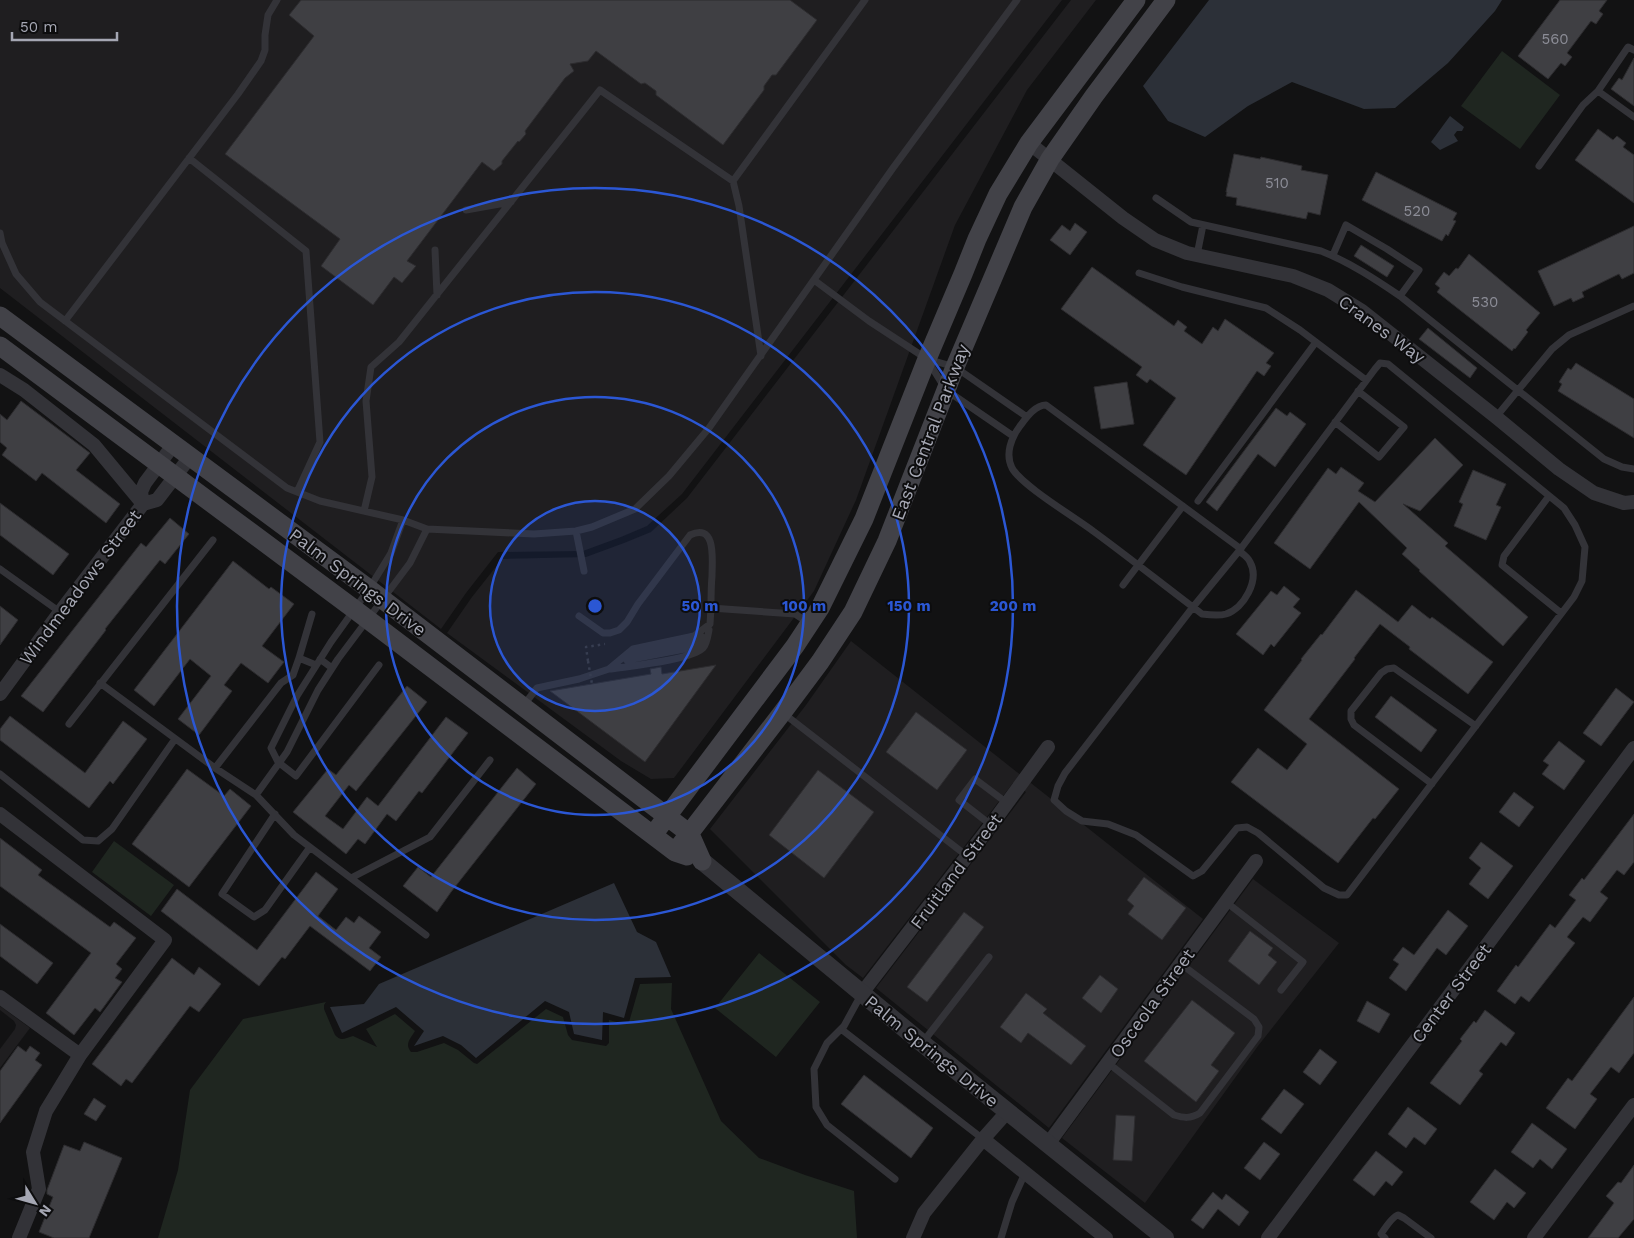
<svg xmlns="http://www.w3.org/2000/svg" width="1634" height="1238" font-family="'Work Sans',sans-serif">
  <style>
    .built { fill: #1f1e20 }
    .green { fill: #1f2620 }
    .water { fill: #2c3038 }
    .building { fill: #3f3f43; stroke: #2d2c2f }
    .lines { fill: none; stroke-linecap: round; stroke-linejoin: round }
    .path { stroke: #393a3f; stroke-width: 2.5; stroke-dasharray: 2.5 4; stroke-linecap: butt }
    .service { stroke: #333338; stroke-width: 7 }
    .minor { stroke: #333338; stroke-width: 14 }
    .tertiary { stroke: #333338; stroke-width: 18 }
    .secondary { stroke: #424248; stroke-width: 19 }
    .path-bridge { stroke: #393a3f; stroke-width: 2.5; stroke-dasharray: 2.5 4; stroke-linecap: butt }
    .ring { fill: none; stroke: #2b57d4; stroke-width: 2.5 }
    .labels { text-anchor: middle; dominant-baseline: central; stroke-width: 4; stroke-linejoin: round; paint-order: stroke }
    .number-label { font-size: 15px; fill: #8c8d97 }
    .street-label { font-size: 18px; fill: #a5a7b3; stroke: #0d0d0e }
    .centre { fill: #2b57d4; stroke: #0d0d0e; stroke-width: 2.5 }
    .ring-label { font-size: 15px; text-anchor: middle; font-weight: bold; fill: #2b57d4; stroke: #0d0d0e; stroke-width: 4; stroke-linejoin: round; paint-order: stroke }
  </style>
  <rect width="100%" height="100%" fill="#121213"/>
  <path class="built" d="M0,0H1062L682,494L647,526L621,537L583,551L498,552L466,593L441,629L0,288Z
    M1071,0H1096L1027,90L955,225L856,500L814,591L674,778L651,779L621,761L447,633L472,597L502,559L586,557L624,543L651,532L687,498Z
    M851,641L1203,919L1049,1128L876,988L1026,792L1013,783L863,978L846,965L710,829L806,705Z
    M1253,879L1339,943L1258,1046L1145,1203L1062,1138Z
    M0,1006L30,1028L0,1068V1049L15,1029L16,1025L14,1021L0,1010Z"/>
  <path class="green" d="M1502,51L1560,95L1520,149L1461,106Z
    M114,841L174,885L151,916L92,872Z
    M759,953L820,1002L776,1057L715,1008Z
    M672,983L671,1009L721,1121L759,1158L805,1175L854,1191L857,1238H158L178,1170L190,1090L243,1019L326,1002L324,1005V1009L335,1035C341,1042 345,1038 353,1036L377,1047L366,1029L395,1014L415,1031C411,1038 404,1044 411,1052H417L444,1043L458,1050L474,1063L477,1064L546,1009L563,1017L568,1035L572,1040L606,1046L609,1043V1020L624,1024L629,1022L640,984Z"/>
  <path class="water" d="M1209,0H1502L1495,11L1448,63L1395,108L1364,109L1292,82L1248,106L1205,137L1168,121L1143,86Z
    M1450,116L1464,127L1462,131H1457L1454,135L1458,141L1440,150L1431,142Z
    M614,883L637,932L656,942L671,977L635,978L624,1018L603,1012L602,1040L574,1034L569,1012L545,1001L476,1058L461,1045L443,1036L414,1046L424,1031L396,1007L342,1033L330,1007L364,1004L379,984Z"/>
  <path class="building" d="M301,0H790L817,20L776,75H772L764,86V90L723,145L656,95V91L645,83L641,84L596,51L588,61L570,64L574,71L565,78L525,131L526,134L519,142L518,141L502,161V164L494,171L482,162L407,261L416,266L402,283L394,277L373,305L321,266L340,239L225,154L314,36L289,15Z
    M1560,0H1607L1599,11L1603,14L1596,24L1591,21L1567,53L1572,57L1565,66L1561,63L1548,79L1518,56Z
    M1634,58V106L1611,89L1619,78L1622,80Z
    M1598,129L1613,140L1617,136L1626,143L1623,147L1634,155V203L1575,160Z
    M1234,154L1260,159L1261,157L1302,166L1301,170L1328,175L1320,215L1308,212L1306,219L1236,205L1237,198L1226,196L1227,192H1226Z
    M1376,172L1457,213L1453,220L1456,221L1448,236L1446,234L1442,241L1362,200Z
    M1075,223L1087,232L1070,255L1050,240L1062,225L1070,231Z
    M1634,226V273L1622,279L1619,274L1582,292L1584,297L1573,302L1571,298L1554,306L1538,271Z
    M1361,245L1394,266L1387,277L1354,256Z
    M1469,254L1540,313L1526,330L1528,332L1515,349L1514,348L1512,351L1437,292L1440,288L1435,284L1444,272L1449,276L1456,268L1458,269Z
    M1092,267L1174,326L1178,320L1187,327L1184,331L1202,344L1213,327L1218,331L1225,319L1274,353L1266,363L1271,366L1264,376L1257,371L1186,475L1143,445L1176,398L1150,379L1147,383L1136,375L1142,367L1061,309Z
    M1428,328L1477,368L1470,378L1419,339Z
    M1576,363L1634,399V438L1558,391L1562,384L1559,382L1568,368L1571,370Z
    M1127,382L1134,424L1101,429L1094,387Z
    M21,401L90,453L76,470L120,504L106,523L42,473L36,481L2,455L7,448L0,442V414L7,420Z
    M1276,408L1287,416L1290,412L1306,424L1275,467L1258,454L1217,511L1206,502Z
    M1435,438L1463,465L1420,511L1403,504L1448,543L1445,546L1528,617L1503,646L1419,571L1420,570L1402,554L1407,548L1359,502L1310,569L1274,543L1328,468L1336,474L1341,467L1364,483L1358,491L1375,502Z
    M1473,470L1506,484L1496,505L1501,507L1486,540L1454,526L1463,504L1459,502Z
    M0,503L69,554L53,575L0,535Z
    M170,518L189,534L165,564L160,560L105,629L106,630L43,712L21,696L141,543L146,547Z
    M233,561L269,589L271,587L294,604L262,646L284,662L268,683L241,663L224,685L232,691L199,735L178,719L211,676L190,659L154,706L134,690Z
    M1284,586L1300,599L1293,607L1301,613L1274,647L1271,644L1263,655L1236,634L1271,591L1277,595Z
    M1356,590L1398,622L1412,605L1430,619L1432,617L1493,662L1468,694L1409,649L1410,647L1380,624L1354,658L1355,659L1309,719L1399,789L1375,819L1373,818L1338,863L1231,782L1258,748L1287,770L1307,744L1264,710L1302,660L1301,659L1321,634L1322,635Z
    M0,606L18,620L0,645Z
    M716,665L645,762L550,691L651,674L650,669L661,667L662,674Z
    M407,686L427,702L356,791L349,785L325,816L343,829L367,797L378,806L446,717L468,733L422,793L419,791L396,821L387,814L365,844L358,839L346,854L293,812L328,769L336,775Z
    M1616,688L1634,702L1601,746L1583,733Z
    M1391,696L1437,730L1421,752L1375,717Z
    M916,712L967,750L937,790L886,752Z
    M10,716L85,773L123,721L147,739L113,784L110,781L89,808L0,740V729Z
    M1559,741L1585,761L1564,790L1542,774L1549,765L1543,761Z
    M517,768L536,784L451,892L437,912L403,886L418,867L431,877Z
    M187,769L224,796L230,789L251,806L189,887L132,844Z
    M818,770L874,812L824,878L769,835Z
    M1514,792L1534,807L1519,827L1499,812Z
    M1634,814V862L1624,875L1617,870L1600,892L1608,898L1590,922L1583,917L1567,937L1575,943L1529,1002L1521,996L1515,1004L1497,991L1516,965L1518,967L1550,924L1555,928L1576,900L1569,895L1582,878L1584,880Z
    M0,838L42,870L38,875L110,927L114,922L136,938L116,964L122,969L115,978L122,982L100,1012L95,1008L74,1035L46,1013L91,953L0,886Z
    M1481,842L1513,866L1488,899L1469,884L1481,868L1469,858Z
    M316,872L338,889L318,916L336,930L346,917L354,923L359,916L381,932L369,948L381,957L370,971L310,926L285,959L282,957L259,986L161,911L177,889L257,950Z
    M1144,877L1186,908L1162,940L1128,914L1134,906L1127,900Z
    M1448,910L1468,926L1446,955L1437,948L1406,991L1389,978L1399,964L1393,960L1403,947L1414,955Z
    M964,912L984,927L927,1002L907,987Z
    M0,924L53,963L37,984L0,956Z
    M1250,931L1273,948L1268,955L1277,962L1259,985L1228,961Z
    M172,958L194,975L199,967L221,984L199,1012L190,1006L132,1083L126,1079L121,1086L92,1064Z
    M1100,975L1118,989L1101,1013L1082,998Z
    M1026,993L1047,1009L1043,1013L1086,1046L1071,1065L1028,1033L1021,1043L1000,1027Z
    M1634,997V1053L1619,1073L1611,1067L1590,1094L1597,1099L1575,1129L1546,1108L1568,1078L1572,1081Z
    M1192,1000L1235,1033L1211,1065L1219,1071L1196,1102L1144,1061Z
    M1367,1001L1390,1014L1379,1033L1357,1021Z
    M1485,1010L1515,1033L1506,1046L1501,1042L1479,1071L1483,1074L1460,1105L1430,1083L1462,1041L1460,1039L1474,1021L1476,1023Z
    M18,1046L26,1052L30,1046L40,1053L35,1060L42,1065L0,1123V1071Z
    M1320,1049L1337,1062L1320,1085L1303,1072Z
    M864,1075L933,1128L911,1158L841,1104Z
    M1284,1089L1304,1104L1281,1134L1261,1119Z
    M94,1098L106,1106L96,1121L84,1114Z
    M1408,1107L1437,1129L1425,1145L1414,1137L1406,1148L1388,1134Z
    M1116,1115L1135,1116L1132,1161L1113,1160Z
    M1532,1123L1567,1149L1552,1169L1540,1159L1533,1168L1511,1152Z
    M84,1142L122,1158L89,1238H54L39,1232L53,1197L47,1194V1190L64,1145L80,1151Z
    M1264,1142L1280,1154L1260,1180L1244,1168Z
    M1376,1151L1403,1172L1392,1186L1386,1181L1374,1196L1353,1180Z
    M1634,1165V1219L1618,1238H1588L1614,1203L1606,1196L1618,1182L1621,1183Z
    M1495,1169L1526,1193L1514,1208L1507,1202L1494,1220L1470,1202Z
    M1213,1192L1222,1200L1226,1194L1249,1212L1239,1226L1218,1209L1203,1229L1191,1220Z"/>
  <g class="lines">
    <path class="path" d="M588,661L586,647L605,644"/>
    <path class="service" d="M1598,91L1634,117
      M189,158L306,251L320,442L297,492
      M1539,166L1583,105L1598,91L1628,47L1634,50
      M733,181L739,206L761,356
      M1156,198L1191,222L1321,251C1349,262 1375,279 1400,296L1604,459L1622,467L1634,469
      M466,210L511,202
      M0,233L2,243L16,274L40,302L287,488L320,501L403,520L427,529L534,534L576,531L592,527L635,509L669,476L709,428L893,168L1017,0
      M435,250L437,295
      M1197,255L1203,225
      M1333,255L1346,225L1387,249L1419,270L1400,296
      M1139,273L1182,287L1266,308L1300,330L1366,380
      M814,280L869,321L927,359L955,367L1027,417
      M65,321L238,94L261,61L265,50V35L268,15L277,0
      M928,361L946,390L1013,436
      M1380,363L1388,364L1564,508L1575,525L1585,547L1582,581L1574,597L1347,895H1339L1324,888L1258,833L1247,827L1237,828L1202,871L1193,876L1136,835L1108,824L1082,821L1066,811L1054,800L1058,786L1065,773L1193,607L1239,551L1375,369Z
      M1496,417L1552,349L1569,335L1634,306
      M1335,422L1379,457L1404,427L1358,391
      M1549,496L1504,556L1502,565L1561,613
      M1198,501L1316,342
      M364,511L372,477L366,401L371,367L399,342L600,90L733,181L865,0
      M576,531L584,571
      M1239,551C1243,554 1248,557 1250,562C1260,580 1244,608 1226,614C1219,616 1210,615 1202,614C1166,587 1130,558 1093,531C1076,518 1021,485 1012,468C1005,454 1011,438 1020,426C1026,418 1035,405 1046,405L1241,549
      M0,569L60,612
      M1123,585L1183,506
      M312,614L299,658L316,665
      M579,616L603,633H610L619,630L627,622L638,604L690,535C717,522 712,561 712,576C711,587 711,597 711,608L795,614L809,623
      M628,655L685,644L702,637
      M320,659L332,668
      M627,660L695,647L705,640
      M379,665L296,776L278,762L271,748L297,696L331,642L369,589L391,553L403,520
      M611,669C630,666 691,660 703,648C707,644 708,635 709,630
      M100,683L215,768L256,795L294,835L426,935
      M523,706L537,688L579,679L609,669L633,649L694,636L710,624L711,608
      M783,713L967,856
      M69,724L213,540
      M215,768L281,683L293,675L299,658
      M0,774L83,840L98,841L112,829L175,739
      M1432,784L1354,725L1351,719V711L1381,673L1387,669L1394,668L1476,726
      M256,795L287,752L318,690L338,659L410,563L427,529
      M275,814L222,894L254,917L265,910L310,847
      M991,825L959,800L975,779L1007,803
      M351,878L430,837L490,760
      M1226,902L1303,962L1281,990
      M862,993L844,1026L827,1043L814,1069L816,1107L827,1125L895,1179
      M841,1029L983,1139
      M923,1042L989,957
      M1108,1063L1174,1115C1184,1118 1190,1119 1200,1113L1258,1036L1259,1027L1254,1019L1181,964
      M1001,1238L1012,1202L1025,1173
      M1385,1238L1381,1234C1385,1228 1392,1217 1398,1215L1404,1218L1431,1238"/>
    <path class="minor" d="M1029,143L1123,218L1155,240L1187,253L1293,276L1328,290L1362,311L1496,417L1559,469L1594,493L1624,503L1634,502
      M0,375L24,390L94,445L143,504
      M143,504L141,492L145,483L174,444
      M0,694L60,612L143,504L157,500L190,457
      M0,814L165,940L80,1055L46,1111L33,1152L39,1189L19,1238
      M862,993L991,825L1048,747
      M0,997L80,1055
      M1007,1112L983,1139L1106,1238
      M1048,1144L1256,861
      M913,1238L924,1213L983,1139
      M1268,1238L1634,748
      M1534,1238L1634,1105"/>
    <path class="tertiary" d="M702,861L922,1043L1165,1238"/>
    <path class="secondary" d="M0,316L369,589L690,834L702,861
      M0,346L354,609L675,852L687,856
      M653,835L795,646L820,608L864,519L927,359L963,274L977,239L998,194L1029,143L1136,0
      M675,852L782,713L820,662L853,612L887,541L955,367L1023,207L1050,159L1094,96L1166,0"/>
    <path class="path-bridge" d="M588,661L592,684"/>
  </g>
  <circle cx="595" cy="606" r="105" fill="#2b57d4" fill-opacity=".12"/>
  <g class="ring">
    <circle cx="595" cy="606" r="105"/>
    <circle cx="595" cy="606" r="209"/>
    <circle cx="595" cy="606" r="314"/>
    <circle cx="595" cy="606" r="418"/>
  </g>
  <g class="labels">
    <g class="number-label">
      <text x="1555" y="39">560</text>
      <text x="1277" y="183">510</text>
      <text x="1417" y="211">520</text>
      <text x="1485" y="302">530</text>
    </g>
    <g class="street-label">
      <text transform="translate(1382 329) rotate(36)">Cranes Way</text>
      <text transform="translate(930 432) rotate(-69)">East Central Parkway</text>
      <text transform="translate(358 582) rotate(37)">Palm Springs Drive</text>
      <text transform="translate(80 587) rotate(-53)">Windmeadows Street</text>
      <text transform="translate(956 871) rotate(-53)">Fruitland Street</text>
      <text transform="translate(1451 993) rotate(-53)">Center Street</text>
      <text transform="translate(1152 1003) rotate(-54)">Osceola Street</text>
      <text transform="translate(932 1051) rotate(39)">Palm Springs Drive</text>
    </g>
  </g>
  <circle cx="595" cy="606" r="8" class="centre"/>
  <g class="ring-label">
    <text x="700" y="611">50 m</text>
    <text x="804" y="611">100 m</text>
    <text x="909" y="611">150 m</text>
    <text x="1013" y="611">200 m</text>
  </g>
  <g transform="translate(35 1203) rotate(127)" stroke="#0d0d0e" stroke-width="4" paint-order="stroke">
  <path d="M0-4L9 19L0 12L-9 19Z" fill="#a5a7b3"/>
  <text y="-8" font-size="14" font-weight="bold" text-anchor="middle" fill="#a5a7b3">N</text>
  </g>
  <path d="M12 32v8h105v-8" fill="none" stroke="#a5a7b3" stroke-width="2.5"/>
  <text x="20" y="32" font-size="15" fill="#a5a7b3" stroke="#0d0d0e" stroke-width="4" paint-order="stroke">50 m</text>
</svg>
